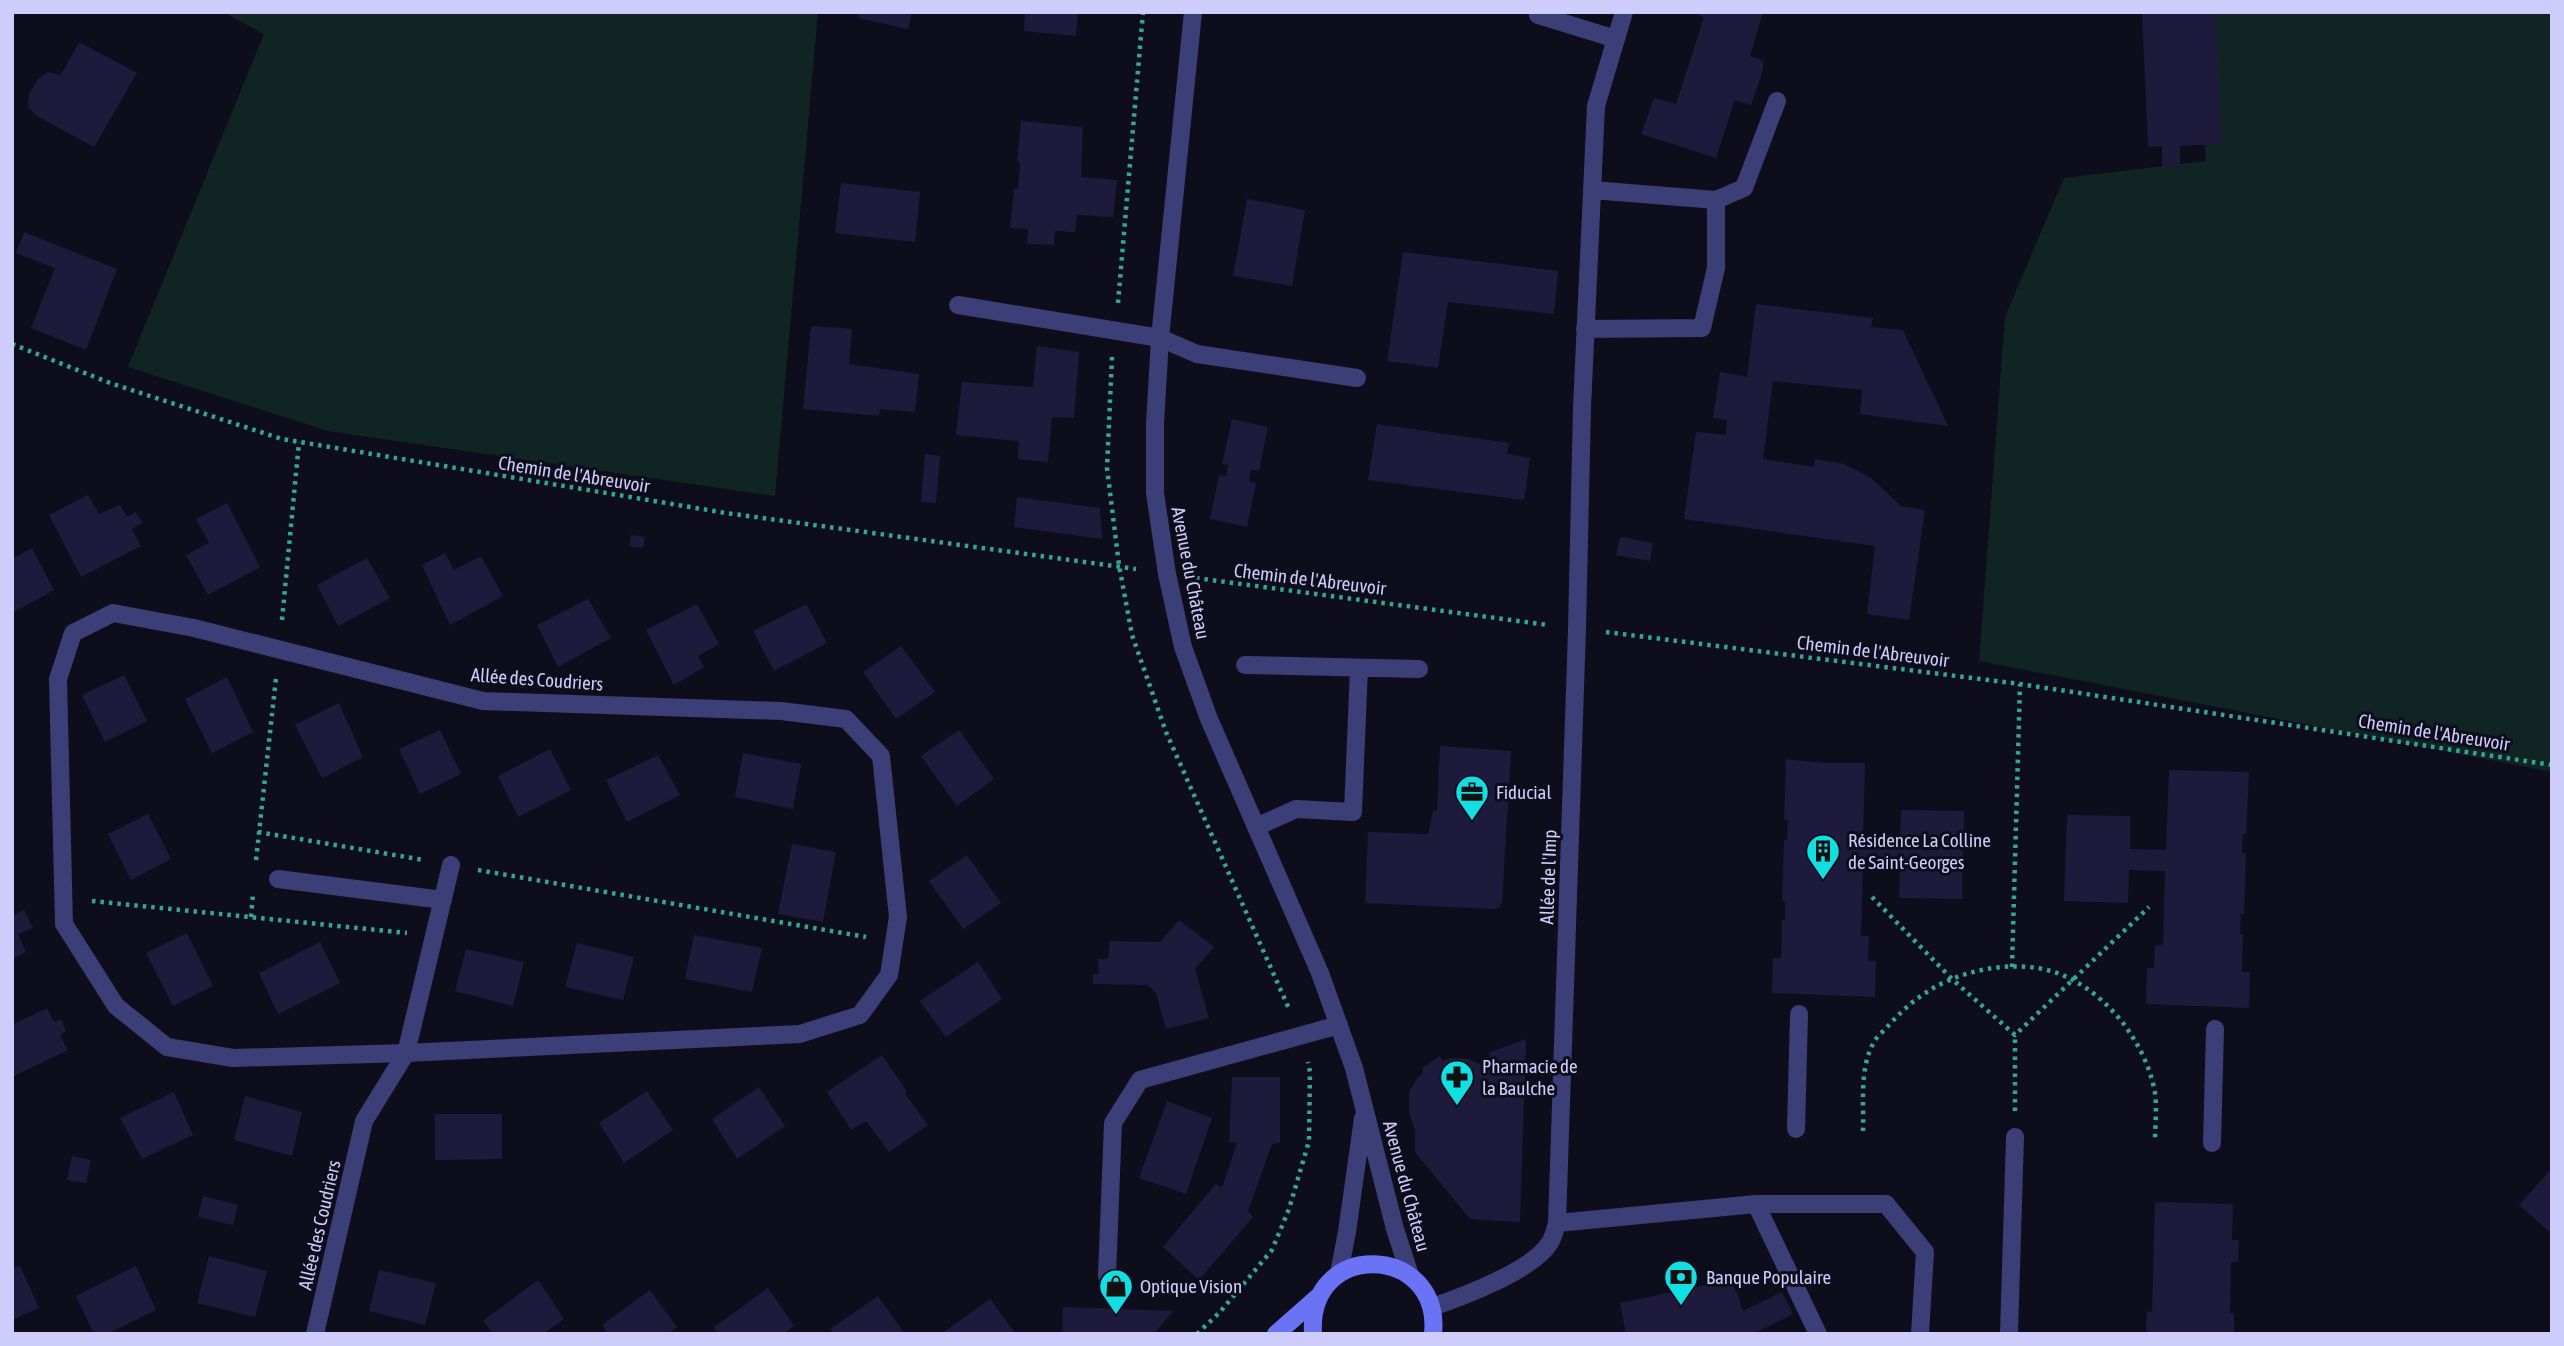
<svg xmlns="http://www.w3.org/2000/svg" width="2564" height="1346" font-family="'Asap Condensed',sans-serif">
  <style>
    .green { fill: #102523 }
    .building { fill: #1e1a3b }
    .lines { fill: none; stroke-linecap: round; stroke-linejoin: round }
    .path { stroke: #36a594; stroke-width: 4.5; stroke-dasharray: 3.5 5; stroke-linecap: butt }
    .service { stroke: #3b3e77; stroke-width: 18 }
    .minor { stroke: #3b3e77; stroke-width: 18 }
    .tertiary { stroke: #3b3e77; stroke-width: 18 }
    .secondary { stroke: #6a73f3; stroke-width: 18 }
    .labels { text-anchor: middle; dominant-baseline: central; stroke-width: 6; stroke-linejoin: round; paint-order: stroke }
    .street-label { font-size: 19px; fill: #cdccfb; stroke: #0e0d1c }
    .poi-label { font-size: 19px; fill: #cdccfb; stroke: #0e0d1c; text-anchor: start }
  </style>
  <rect width="100%" height="100%" fill="#0e0d1c"/>
  <path class="green" d="M223,12H818L775,496L328,431L128,367L264,34Z
    M2195,12H2552V772L1979,661L2005,317L2064,178L2206,161Z"/>
  <path class="building" d="M860,12H912L908,29L858,18Z
    M1025,12H1078L1076,36L1024,31Z
    M1690,12H1763L1750,56L1764,61L1762,73L1751,105L1735,100L1716,158L1641,134L1654,98L1676,104L1704,17Z
    M2142,12H2216L2222,144L2180,146V166L2162,167V146L2148,147Z
    M79,42L137,73L94,147L37,116L28,107L29,94L38,79L48,72L61,75Z
    M1021,121L1083,127L1081,177L1117,180L1113,217L1077,215L1075,232L1055,231L1054,245L1027,244L1028,229L1010,228L1014,189H1018L1020,163L1017,161Z
    M841,183L920,192L915,242L835,233Z
    M1247,199L1305,210L1292,286L1233,276Z
    M24,232L117,269L86,350L31,328L55,268L16,253Z
    M1403,252L1558,271L1554,314L1448,302L1438,368L1387,361Z
    M1756,304L1873,318L1871,327L1903,330L1948,426L1860,414L1862,390L1773,381L1763,459L1814,467L1815,459L1844,464L1871,478L1901,506L1925,510L1909,620L1867,614L1875,546L1684,519L1696,432L1726,435L1727,420L1713,418L1720,372L1747,377Z
    M811,326L852,329L849,364L919,374L915,412L880,409L879,416L803,409Z
    M1037,346L1079,352L1074,418L1052,417L1048,462L1018,459L1019,441L956,435L962,382L1033,387Z
    M1232,419L1268,427L1259,471L1251,470L1249,481L1256,483L1247,527L1210,519L1219,475L1226,476L1228,465L1222,464Z
    M1377,424L1509,443L1507,454L1530,458L1524,500L1368,480Z
    M925,454L940,456L936,503L921,502Z
    M88,495L99,514L120,505L127,517L136,512L143,523L132,529L141,546L81,577L49,515Z
    M1017,497L1100,508L1102,539L1014,527Z
    M227,503L260,567L208,595L186,555L209,543L196,519Z
    M631,535L645,537L643,548L629,546Z
    M1620,537L1653,543L1650,561L1616,555Z
    M32,548L54,590L12,613V559Z
    M445,553L454,570L481,556L503,596L450,625L422,565Z
    M367,558L390,598L338,626L317,585Z
    M588,599L611,638L558,667L537,625Z
    M697,604L719,644L698,656L704,667L674,685L646,630Z
    M806,604L827,643L774,671L753,631Z
    M901,646L935,692L896,719L863,672Z
    M124,675L147,721L105,742L82,695Z
    M227,677L253,732L212,753L185,699Z
    M339,703L363,757L322,778L295,725Z
    M440,730L461,774L420,794L399,749Z
    M959,730L994,779L957,806L921,756Z
    M1440,746L1511,751L1502,903L1498,908L1492,909L1365,903L1368,832L1428,834L1433,811H1437Z
    M550,749L571,790L518,817L498,776Z
    M743,753L801,764L793,809L735,797Z
    M658,755L680,795L627,822L606,780Z
    M1786,759L1824,763H1865L1863,841L1900,842L1901,810L1964,811L1962,899L1899,898L1900,864H1863L1861,936H1869L1868,961H1876L1875,997L1772,993L1773,958H1781L1782,920H1785V901H1782L1784,840H1787L1788,820H1784Z
    M2169,770L2249,772L2246,834H2243L2242,853H2246L2244,914H2241L2240,934H2243L2242,972H2250L2249,1008L2146,1004L2147,968H2154L2155,945H2163L2165,871L2129,870L2128,903L2064,901L2067,815L2130,816V849L2166,850Z
    M148,814L171,859L131,880L108,834Z
    M792,844L836,852L823,922L778,914Z
    M967,855L1001,903L963,929L929,881Z
    M24,910L33,928L18,934L26,952L12,959V916Z
    M1179,920L1214,947L1195,969L1209,1018L1166,1029L1156,993L1148,985L1093,984V974H1099L1098,959H1108L1110,941L1160,942Z
    M187,933L213,986L173,1006L146,953Z
    M694,935L762,948L752,992L685,979Z
    M320,942L340,983L278,1014L259,973Z
    M577,943L634,957L623,1000L565,987Z
    M466,949L524,962L513,1006L455,991Z
    M978,962L1002,999L946,1037L920,1001Z
    M47,1008L54,1022L61,1019L66,1031L60,1035L68,1050L12,1077V1025Z
    M1526,1039L1520,1222L1470,1219L1415,1152V1130L1409,1112V1092L1418,1077L1423,1073L1422,1068L1440,1056L1443,1061L1450,1058L1469,1059L1484,1066L1491,1052Z
    M882,1055L907,1092L905,1094L928,1125L889,1152L866,1121L851,1130L827,1092Z
    M1232,1077H1280V1143L1272,1144L1248,1211L1253,1217L1199,1280L1163,1247L1216,1184L1222,1188L1237,1143L1229,1142Z
    M759,1087L785,1126L737,1159L712,1119Z
    M647,1091L673,1130L624,1163L599,1123Z
    M174,1092L193,1135L142,1159L120,1118Z
    M245,1096L302,1112L292,1156L234,1140Z
    M1167,1101L1212,1118L1186,1194L1139,1178Z
    M435,1114H502V1159L435,1160Z
    M72,1156L91,1160L86,1183L67,1180Z
    M2552,1168V1234L2519,1205Z
    M203,1196L238,1205L233,1225L198,1217Z
    M2155,1202L2233,1204L2232,1240H2239L2238,1262H2231L2230,1313H2234V1334H2146L2147,1311L2152,1312Z
    M209,1256L267,1271L255,1317L197,1303Z
    M20,1266L39,1308L12,1320V1269Z
    M136,1266L156,1310L107,1334H94L76,1296Z
    M379,1270L436,1283L425,1325L369,1311Z
    M538,1280L564,1319L543,1334H493L483,1321Z
    M1730,1280L1738,1295L1743,1311L1782,1292L1793,1314L1753,1334H1626L1620,1303Z
    M768,1288L794,1326L783,1334H718L714,1327Z
    M650,1290L677,1327L667,1334H608L602,1325Z
    M878,1296L905,1334H834L830,1329Z
    M990,1299L1016,1334H941Z
    M1063,1307L1173,1311L1154,1334H1062Z"/>
  <g class="lines">
    <path class="path" d="M1118,303L1143,12
      M12,344L110,383L282,439L726,513L1136,569
      M1112,357L1107,468L1119,565L1132,635L1166,732L1290,1011
      M1196,578L1548,625
      M282,620L299,442
      M1606,632L2020,684L2552,765
      M258,832L424,860
      M256,860L276,678
      M478,870L866,937
      M1872,897L1952,979L2015,1035L2149,907
      M92,901L407,933
      M251,917L253,894
      M2012,967L2020,684
      M2015,1111V1035
      M1863,1131C1864,1103 1859,1068 1874,1042C1877,1036 1884,1031 1888,1026C1906,1006 1923,992 1947,981C1977,968 2014,962 2047,970C2100,983 2146,1040 2155,1093C2157,1108 2155,1126 2155,1141
      M1197,1334L1220,1312L1272,1250L1289,1209L1309,1141L1310,1072L1308,1062"/>
    <path class="service" d="M1538,15L1616,39
      M1592,190L1716,200L1744,188L1777,101
      M1585,329L1702,328L1716,268V200
      M1160,338L1197,354L1357,378
      M1582,407L1596,106L1624,12
      M1245,665L1419,669
      M1256,827L1296,809L1353,812L1359,668
      M278,879L443,900
      M406,1053L451,865
      M1796,1129L1799,1014
      M2212,1143L2215,1029
      M1756,1204H1886L1925,1252L1920,1334
      M1557,1223L1756,1204L1818,1334
      M1107,1276L1113,1123L1140,1080L1339,1025
      M2009,1334L2015,1137"/>
    <path class="minor" d="M958,305L1160,338
      M113,613L194,628L483,701L781,711L846,719L881,756L898,917L889,975L860,1015L800,1034L406,1053L233,1058L167,1047L116,1006L64,924L58,679L73,633Z
      M1432,1307C1462,1297 1531,1271 1549,1244C1553,1239 1555,1230 1557,1223L1577,629L1582,407
      M315,1334L364,1121L406,1053"/>
    <path class="tertiary" d="M1193,12L1160,338L1155,424V493L1167,574L1183,647L1209,719L1320,973L1354,1068L1395,1229L1410,1275
      M1339,1273L1347,1232L1363,1118"/>
    <path class="secondary" d="M1276,1334L1318,1297
      M1313,1334C1307,1238 1442,1244 1433,1334"/>
  </g>
  <defs>
    <g id="office-pin" transform="scale(1.75)"><path d="M0 17L-7.5 6A9.5 9.5 0 1 1 7.5 6Z" fill="#12dfe1" stroke="#0e0d1c"/><path d="M-6-3h4V-5.5h4V-3h4V5H-6ZM-1-4.5V-3h2v-1.5ZM-6 0V1H6V0Z" fill="#111"/></g>
    <g id="building-pin" transform="scale(1.75)"><path d="M0 17L-7.5 6A9.5 9.5 0 1 1 7.5 6Z" fill="#12dfe1" stroke="#0e0d1c"/><path d="M-4-6H4V6H1V3H-1V6H-4ZM-2.5-4.3h1.7v1.8h-1.7ZM.8-4.3h1.7v1.8H.8ZM-2.5-1h1.7V.8h-1.7ZM.8-1h1.7V.8H.8Z" fill="#111"/></g>
    <g id="pharmacy-pin" transform="scale(1.75)"><path d="M0 17L-7.5 6A9.5 9.5 0 1 1 7.5 6Z" fill="#12dfe1" stroke="#0e0d1c"/><path d="M-2-6h4v4h4v4h-4v4h-4v-4h-4v-4h4Z" fill="#111"/></g>
    <g id="bank-pin" transform="scale(1.75)"><path d="M0 17L-7.5 6A9.5 9.5 0 1 1 7.5 6Z" fill="#12dfe1" stroke="#0e0d1c"/><path d="M-6-4H6V4H-6ZM0-2.3a2.3 2.3 0 1 0 0 4.6a2.3 2.3 0 1 0 0-4.6Z" fill="#111"/></g>
    <g id="shop-pin" transform="scale(1.75)"><path d="M0 17L-7.5 6A9.5 9.5 0 1 1 7.5 6Z" fill="#12dfe1" stroke="#0e0d1c"/><path d="M-5-2.5h2.3a2.7 3.5 0 0 1 5.4 0H5L5.5 6h-11ZM-1.5-2.5h3a1.5 2.3 0 0 0-3 0Z" fill="#111"/></g>
  </defs>
  <g fill-rule="evenodd">
    <use href="#office-pin" x="1472" y="792"/>
    <use href="#building-pin" x="1823" y="851"/>
    <use href="#pharmacy-pin" x="1457" y="1077"/>
    <use href="#bank-pin" x="1681" y="1277"/>
    <use href="#shop-pin" x="1116" y="1286"/>
  </g>
  <g class="labels">
    <g class="street-label">
      <text transform="translate(574 474) rotate(9)">Chemin de l'Abreuvoir</text>
      <text transform="translate(1191 573) rotate(79)">Avenue du Château</text>
      <text transform="translate(1310 579) rotate(7)">Chemin de l'Abreuvoir</text>
      <text transform="translate(1873 651) rotate(7)">Chemin de l'Abreuvoir</text>
      <text transform="translate(537 679) rotate(4)">Allée des Coudriers</text>
      <text transform="translate(2434 732) rotate(9)">Chemin de l'Abreuvoir</text>
      <text transform="translate(1548 877) rotate(-88)">Allée de l'Imp</text>
      <text transform="translate(1407 1186) rotate(75)">Avenue du Château</text>
      <text transform="translate(319 1225) rotate(-77)">Allée des Coudriers</text>
    </g>
    <g class="poi-label">
      <text x="1496" y="792">Fiducial</text>
      <text x="1848" y="840">Résidence La Colline<tspan x="1848" dy="22">de Saint-Georges</tspan></text>
      <text x="1482" y="1066">Pharmacie de<tspan x="1482" dy="22">la Baulche</tspan></text>
      <text x="1706" y="1277">Banque Populaire</text>
      <text x="1140" y="1286">Optique Vision</text>
    </g>
  </g>
  <rect width="2564" height="1346" fill="none" stroke="#cdccfb" stroke-width="28"/>
</svg>
